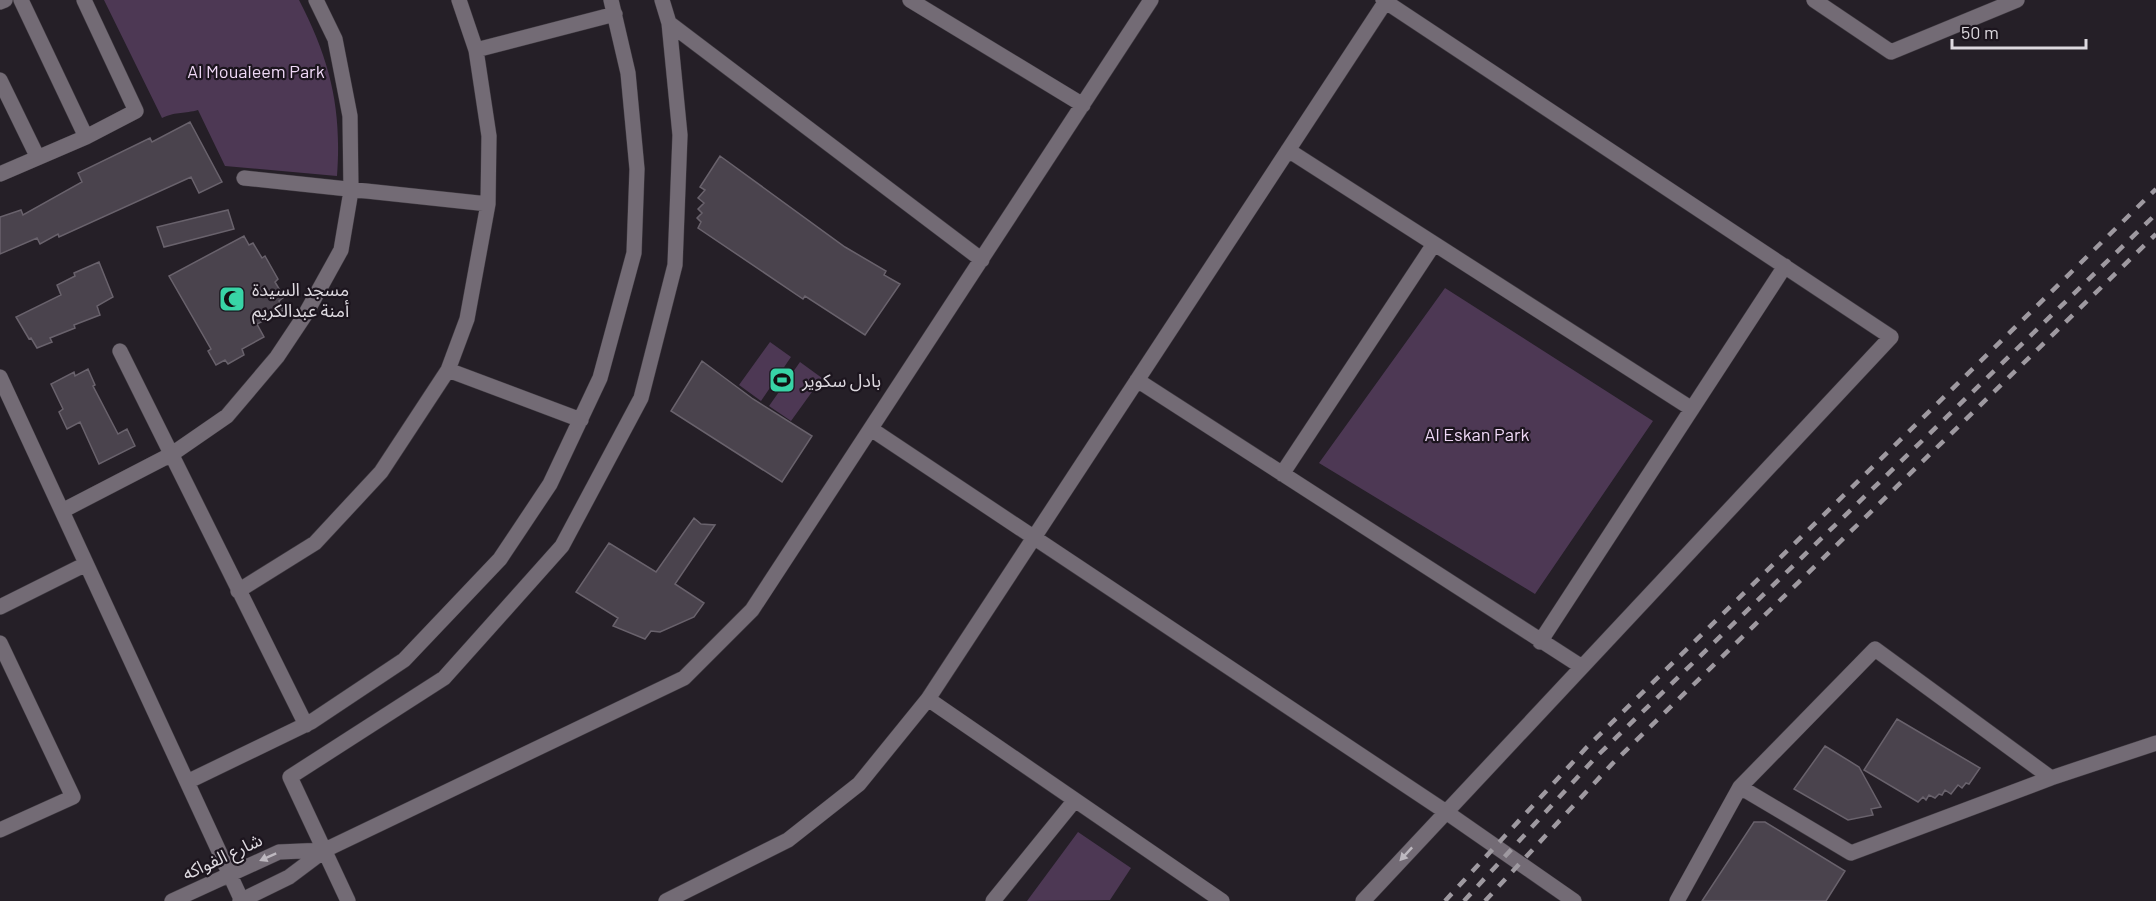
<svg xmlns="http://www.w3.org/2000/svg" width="2156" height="901" font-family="Barlow,'Noto Sans Arabic',sans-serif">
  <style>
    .green { fill: #4d3854 }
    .building { fill: #4a434d; stroke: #69626c; stroke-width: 1.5 }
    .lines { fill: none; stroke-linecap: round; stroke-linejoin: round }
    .minor-casing { stroke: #403b42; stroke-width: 16 }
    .minor { stroke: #736b75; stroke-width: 15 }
    .rail { stroke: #9e99a0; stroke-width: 4.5; stroke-dasharray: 10 10; stroke-linecap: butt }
    .oneway { fill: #bdb8bf }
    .labels { text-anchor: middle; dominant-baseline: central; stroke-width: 4.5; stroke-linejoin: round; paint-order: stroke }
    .park-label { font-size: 18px; fill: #f0d9f7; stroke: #1c151e }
    .poi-label { font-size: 18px; fill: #ddd9df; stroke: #1c151e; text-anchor: start }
    .street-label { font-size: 18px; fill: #ddd9df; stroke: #1c151e }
  </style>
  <rect width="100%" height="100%" fill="#251f27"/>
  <path class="green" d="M104,0H299C330,60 342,108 337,176L225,166L198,110C184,114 178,111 162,118Z
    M1445,288L1653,421L1535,594L1319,463Z
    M770,342L791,357L761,401L739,385Z
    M800,362L822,378L791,421L769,406Z
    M1078,832L1131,868L1110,900L1027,901Z"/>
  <path class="building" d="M190,122L222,182L199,193L191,177L59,237L58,234L40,244L37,238L0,254V217L21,210L23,215L82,182L78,173L150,138L152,142Z
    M720,156L845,247L886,271L884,275L900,284L865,335L805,296L803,299L698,228L701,222L697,218L702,213L698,209L704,203L698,198L705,190L700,187Z
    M228,210L234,229L164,247L157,227Z
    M244,236L249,245L253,243L262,258L265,256L278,279L275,282L284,297L279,301L284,310L257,324L264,337L242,349L244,355L228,364L225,360L216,365L208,351L211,349L169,276Z
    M99,262L113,297L97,306L100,315L74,325L75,328L50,338L52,342L37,348L31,338L29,339L16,317L61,295L57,285L75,276L74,273Z
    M702,361L753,399L812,436L782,482L671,411Z
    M88,369L95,385L93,386L118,434L127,429L135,446L99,464L80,422L67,429L59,412L63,409L51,384L74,372L75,376Z
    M694,518L701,524L715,525L675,584L704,603L694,617L660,632L651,631L645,639L613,626L618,618L576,592L609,543L656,572Z
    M1897,719L1980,768L1969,784L1966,783L1962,788L1958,785L1951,794L1945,790L1942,795L1939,794L1935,798L1929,795L1926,800L1923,797L1918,802L1864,770Z
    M1825,746L1859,767L1881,807L1871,809L1873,815L1848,820L1794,789Z
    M1754,822H1765L1845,871L1826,901H1702Z"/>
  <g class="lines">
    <g class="minor-casing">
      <path id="minor" d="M21,0L86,137
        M910,0L1083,105
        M1814,0L1891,52L2017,0
        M0,2L5,0
        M669,23L982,260
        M476,50L615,14
        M0,80L37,156
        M1288,150L1692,409
        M0,174L86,137L136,111L84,0
        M244,178L488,204
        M120,351L306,725
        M448,370L581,420
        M0,377L242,901
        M1137,380L1582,667
        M871,429L1446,812L1574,901
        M1282,474L1434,244
        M62,511L172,454L227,416L277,357L305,315L341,250L351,191L350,116L335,39L316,0
        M238,591L315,543L381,472L448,370L467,319L488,204L489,136L476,50L459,0
        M0,607L86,564
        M1540,642L1785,266
        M0,643L73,797L0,830
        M928,699L1222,901
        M187,782L311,722L404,660L500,559L550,484L600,378L634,253L637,169L628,73L611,0
        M1740,787L1851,853L2051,778L2156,743
        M172,901L279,852L325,850
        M240,901L289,877L325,850L684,678L752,610L1151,0
        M348,901L290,777L444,678L562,546L641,398L675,265L680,135L669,23L662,0
        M666,901L788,840L859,784L928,699L1386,1
        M993,901L1075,800
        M1363,901L1891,337L1383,0
        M1677,901L1740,787L1875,649L2051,778"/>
    </g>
    <use href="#minor" class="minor"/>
    <path class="rail" d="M1445,901L1586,748L2156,189
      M1464,901L1597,756L2156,214
      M1485,901L1613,763L2156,234"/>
  </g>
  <defs><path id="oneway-solid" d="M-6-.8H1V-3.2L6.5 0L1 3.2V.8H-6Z" transform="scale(1.5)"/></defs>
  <g class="oneway">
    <use href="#oneway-solid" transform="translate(1406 854) rotate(133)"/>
    <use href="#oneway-solid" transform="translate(268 857) rotate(156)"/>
  </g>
  <defs>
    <g id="mosque-square" transform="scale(1.35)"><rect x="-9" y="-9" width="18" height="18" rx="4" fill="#38d4a6" stroke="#1c151e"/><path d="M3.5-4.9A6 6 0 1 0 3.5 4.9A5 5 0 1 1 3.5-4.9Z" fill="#111"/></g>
    <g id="stadium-square" transform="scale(1.35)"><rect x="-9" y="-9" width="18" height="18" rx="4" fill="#38d4a6" stroke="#1c151e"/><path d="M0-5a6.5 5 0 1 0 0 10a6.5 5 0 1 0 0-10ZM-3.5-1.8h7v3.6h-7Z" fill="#111"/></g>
  </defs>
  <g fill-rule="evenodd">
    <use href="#mosque-square" x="232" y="299"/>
    <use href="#stadium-square" x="782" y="380"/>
  </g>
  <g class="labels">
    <g class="park-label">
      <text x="256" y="71">Al Moualeem Park</text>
      <text x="1477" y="434">Al Eskan Park</text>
    </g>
    <g class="poi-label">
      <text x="252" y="289">مسجد السيدة<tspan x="252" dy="21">أمنة عبدالكريم</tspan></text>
      <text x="802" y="380">بادل سكوير</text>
    </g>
    <g class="street-label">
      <text transform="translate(222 856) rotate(-25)">شارع الفواكه</text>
    </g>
  </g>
  <path d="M1952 39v9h134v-9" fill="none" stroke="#ddd9df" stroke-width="3"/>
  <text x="1961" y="39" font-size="18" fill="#ddd9df" stroke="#1c151e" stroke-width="4.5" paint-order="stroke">50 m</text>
</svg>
